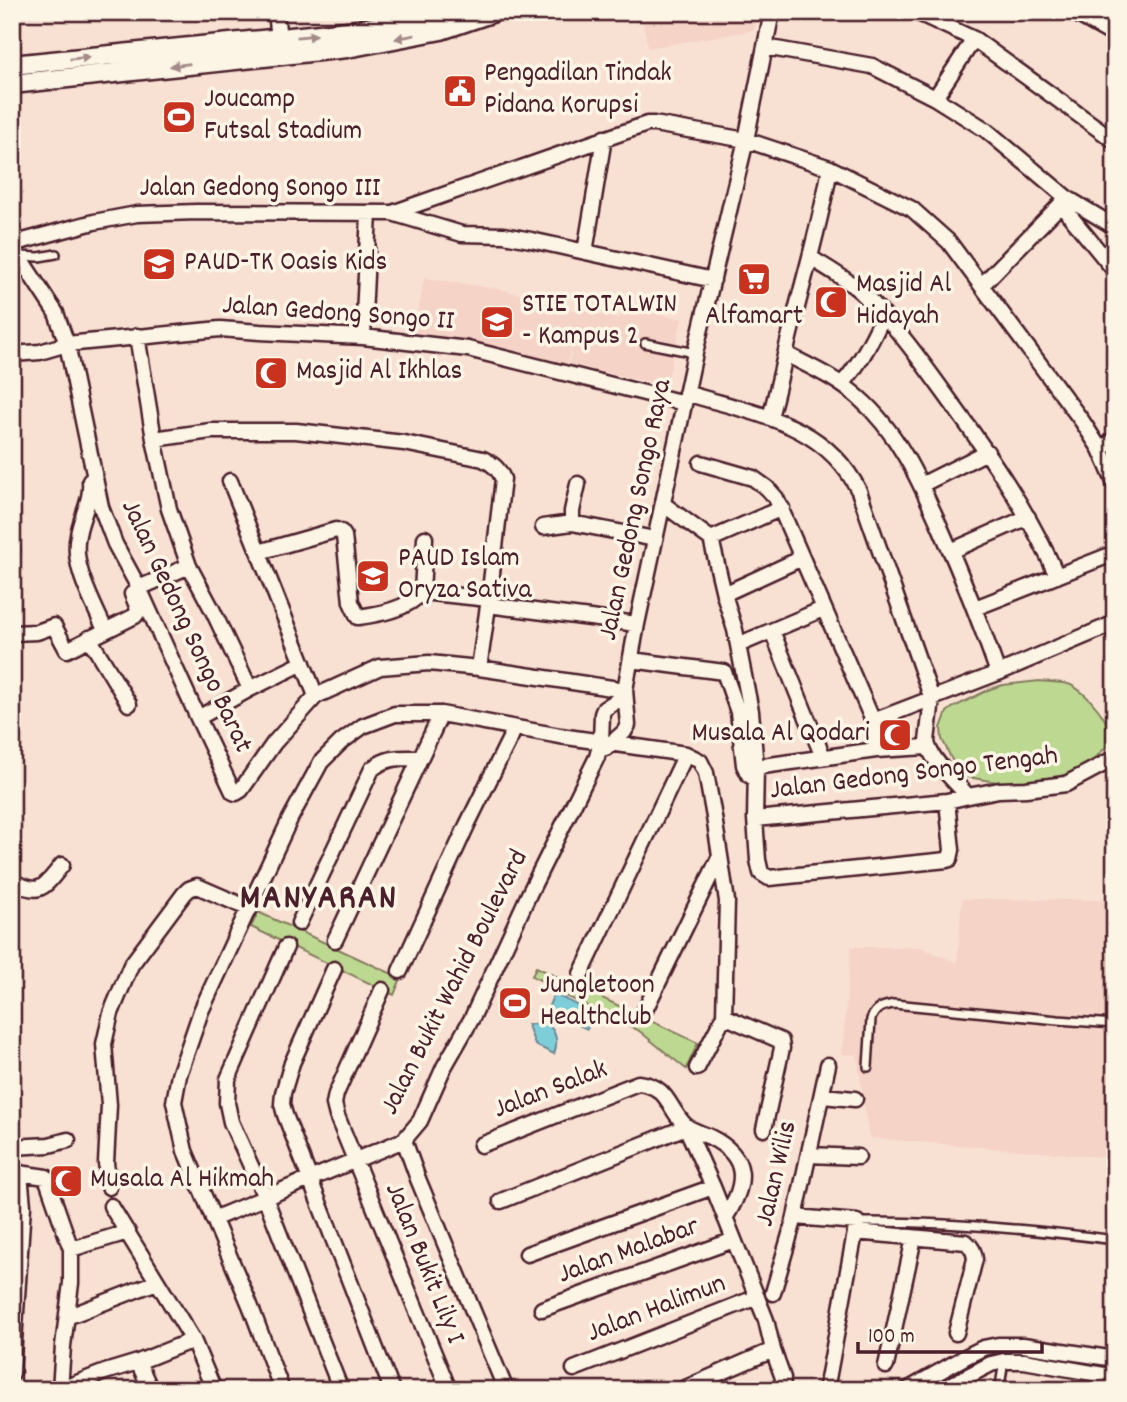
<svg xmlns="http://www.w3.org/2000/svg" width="1127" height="1402" font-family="Dekko,sans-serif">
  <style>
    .built { fill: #f5d3c6 }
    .green { fill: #bdd991; stroke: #847c5e; stroke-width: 2 }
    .water { fill: #7eceda; stroke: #698894; stroke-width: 2 }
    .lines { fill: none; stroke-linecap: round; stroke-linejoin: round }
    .service-casing { stroke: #4a1f2b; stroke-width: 12 }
    .minor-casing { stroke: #4a1f2b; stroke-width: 19 }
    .tertiary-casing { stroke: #4a1f2b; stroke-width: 23 }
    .secondary-casing { stroke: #4a1f2b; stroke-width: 24 }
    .service { stroke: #fcf5e5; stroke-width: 7 }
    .minor { stroke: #fcf5e5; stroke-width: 14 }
    .tertiary { stroke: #fcf5e5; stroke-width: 18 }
    .secondary { stroke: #fcf5e5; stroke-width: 19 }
    .oneway { fill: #a38a88 }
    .labels { text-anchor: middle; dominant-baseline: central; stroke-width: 7; stroke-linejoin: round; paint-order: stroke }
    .poi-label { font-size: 28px; fill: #4a1f2b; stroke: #fcf5e5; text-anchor: start }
    .street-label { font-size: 28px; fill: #4a1f2b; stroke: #fcf5e5 }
    .district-label { font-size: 35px; font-weight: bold; letter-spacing: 2px; fill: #4a1f2b; stroke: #fcf5e5 }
  </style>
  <rect width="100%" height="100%" fill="#f8e1d3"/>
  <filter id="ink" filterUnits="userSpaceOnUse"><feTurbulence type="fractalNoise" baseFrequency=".0143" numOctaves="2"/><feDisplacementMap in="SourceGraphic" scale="14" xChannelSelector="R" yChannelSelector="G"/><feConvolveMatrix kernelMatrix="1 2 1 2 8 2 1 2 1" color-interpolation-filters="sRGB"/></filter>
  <g filter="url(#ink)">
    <path class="built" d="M641,12H758L754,30L648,48Z
      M424,278L505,290L580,312L581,310L620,319L623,306L682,319L666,386L569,364L574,337L567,365L490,346L415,333Z
      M962,899L1115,900V1158L869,1138L857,1055L842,1054L851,947H920L957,963Z"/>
    <path class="green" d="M1039,681C1048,682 1059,682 1068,684C1085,689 1119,728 1108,745L1084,770L1042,781H1012L1002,783L968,777L952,760L942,739L941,728L947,712L952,708L990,689L1003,685Z
      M258,912L401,978L394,995L251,927Z
      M536,967L698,1043L686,1069L638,1030L545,986L546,983L532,976Z"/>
    <path class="water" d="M554,994L594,1013L587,1029L547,1010Z
      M542,1022C556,1027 559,1041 554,1054L535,1045L528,1025Z"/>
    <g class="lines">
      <g class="service-casing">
        <path id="service" d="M19,256L39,257L56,254
          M645,343L695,353
          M868,1067L871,1019C876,1007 883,1006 894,1004L1058,1020L1115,1024
          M857,1222C943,1221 1030,1229 1115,1240
          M1002,1390L1000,1386L1004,1361
          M1096,1390L1098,1374"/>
      </g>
      <g class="minor-casing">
        <path id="minor" d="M276,12L279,39
          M916,12L974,39L1115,141
          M765,47L872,66L935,98L986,130L1067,198L1115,227
          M935,98L974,39
          M1061,205L1115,271
          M392,213L647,124H654L746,140L830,168L912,209L949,242L1082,421L1100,449L1115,484
          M12,244L94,222L137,214L197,212L392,213L462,234L504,235L531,240L713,280
          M12,246L56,313L67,344L101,507L115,544L139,588L198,718L233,792L236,793L241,790L274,743L316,696L380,667L429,663L479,668L625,690
          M585,252L604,138
          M811,258C827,268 845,278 860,291C893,321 922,362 948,398C990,456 1028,510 1057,576
          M982,285L1067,198
          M137,336L154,439L169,509L189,566L212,609L250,689
          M363,337L369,213
          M12,354L40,352L67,344L220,329L260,332L363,337L468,349L684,403
          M786,354C811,367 838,379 859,398C899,433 920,482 941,529C962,576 981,624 998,673
          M842,384C860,364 872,341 883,316
          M686,393C753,414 824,421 859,491L932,699L927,741C928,758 957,783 968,796
          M770,417C780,382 786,346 796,311C808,263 822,216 830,168
          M154,439L211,431H296L404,443L483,459C493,464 499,469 503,479L489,599L479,668
          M1100,449L1115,440
          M701,463L753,478L767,488L776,498L873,721L876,750
          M90,481C92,500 81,516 78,535C71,565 93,602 105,630
          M230,481L316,696
          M921,485L987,452
          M663,504L711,539L782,508
          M572,523V511L578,484
          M543,527L572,523L655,539
          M711,539L724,594L735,630L751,711L756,767L755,819L758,860L761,873L769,878L947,860L950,859L952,850L947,801
          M12,549V551
          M951,551L1028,517
          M259,552L336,530L341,532L344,536L351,602L358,617C380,614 408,609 422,592L489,599
          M139,588L189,566
          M422,592L425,538
          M724,594L802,558
          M488,605L637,624
          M975,608L1115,553
          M772,631L823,757
          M12,633L37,632L54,626L67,650L135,616L138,612L137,606L132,594
          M89,638L129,704
          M738,645L823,609
          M631,660L724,672L738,712L744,765L749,775L755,779
          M198,718L250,689L303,663
          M873,721L998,673L1115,623
          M606,748L624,732L628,725L625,690L637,624L695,353L746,140L772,12
          M756,767L876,750L927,747
          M755,819L947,801L973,795L999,790L1026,789L1066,784L1115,758
          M12,881C41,897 44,887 62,865
          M299,923L372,769C388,756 400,758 420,758
          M335,940L441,714
          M286,947L228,1079L227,1103L231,1122L265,1197L341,1390
          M334,969L292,1063L283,1093L282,1104L285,1115L392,1390
          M400,971L467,825L515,728
          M581,974L686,754
          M382,990L336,1094L334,1104L337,1116L449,1390
          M644,1012L720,856
          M724,1016L781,1041L782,1048L764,1129
          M822,1096L855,1099
          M481,1145L638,1083C669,1086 667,1107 685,1125C691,1131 702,1133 710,1137C750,1157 747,1184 725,1218
          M12,1147L49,1145L68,1140
          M809,1155L858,1157
          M12,1172L46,1177L71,1249V1283L63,1346L60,1390
          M109,1187L106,1163L109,1105L104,1044L111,1013L131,965L184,894L189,889L197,886L250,909
          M501,1201L686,1127L713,1187L766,1320L773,1350L783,1378L782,1390
          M111,1206L193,1340L214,1390
          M795,1217L857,1222L826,1390
          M213,1219L404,1140
          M855,1232L966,1242C972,1247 974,1251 975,1259L956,1333
          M71,1249L128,1232
          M527,1254L713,1187
          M773,1293L795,1217L828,1065
          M542,1309L734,1240
          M67,1317L157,1282
          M138,1362L151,1390
          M886,1366L914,1238
          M574,1369L757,1297
          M12,1373L23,1206L20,1174
          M62,1386H69L105,1372L138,1362L193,1340
          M282,1390L250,1305L185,1151L174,1102L179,1075L201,1011L290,819L321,762L341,742L363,726L395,714H441L560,736L686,754L700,761L706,773L714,817L727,901L724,1016L697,1068
          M506,1390L418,1179L404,1140L420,1121L444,1067L472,1018L529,894L597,757L601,742L602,714L604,709L618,700L625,690
          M681,1390L773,1350
          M907,1390L967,1356L983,1348L998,1345H1023L1115,1359
          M941,1390L991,1364L1004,1361H1024L1115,1377"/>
      </g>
      <g class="tertiary-casing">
        <path id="tertiary" d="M12,65L320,34L357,30L446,12
          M12,84L347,48L441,30L494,12"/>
      </g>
      <g class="secondary-casing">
        <path id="secondary" d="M1078,12L1115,33"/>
      </g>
      <use href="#service" class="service"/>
      <use href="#minor" class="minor"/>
      <use href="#tertiary" class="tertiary"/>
      <use href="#secondary" class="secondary"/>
    </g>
    <defs><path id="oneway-solid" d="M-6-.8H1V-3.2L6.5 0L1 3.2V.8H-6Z" transform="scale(1.75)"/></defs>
    <g class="oneway">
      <use href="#oneway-solid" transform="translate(307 36) rotate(-6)"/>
      <use href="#oneway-solid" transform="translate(405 37) rotate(169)"/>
      <use href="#oneway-solid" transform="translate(80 58) rotate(-6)"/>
      <use href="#oneway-solid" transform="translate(180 65) rotate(173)"/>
    </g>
  </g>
  <defs>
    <g id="civic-square" transform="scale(1.75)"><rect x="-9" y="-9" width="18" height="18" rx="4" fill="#c8321e" stroke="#fcf5e5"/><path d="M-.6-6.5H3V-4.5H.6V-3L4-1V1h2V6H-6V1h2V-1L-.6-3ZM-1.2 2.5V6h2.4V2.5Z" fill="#fff"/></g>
    <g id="stadium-square" transform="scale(1.75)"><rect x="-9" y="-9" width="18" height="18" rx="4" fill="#c8321e" stroke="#fcf5e5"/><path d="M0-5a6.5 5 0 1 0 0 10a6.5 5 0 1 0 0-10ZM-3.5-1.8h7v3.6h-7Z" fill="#fff"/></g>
    <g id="school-square" transform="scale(1.75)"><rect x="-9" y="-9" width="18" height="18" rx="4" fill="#c8321e" stroke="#fcf5e5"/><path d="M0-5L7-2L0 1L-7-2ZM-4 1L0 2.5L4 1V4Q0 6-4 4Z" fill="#fff"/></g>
    <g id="supermarket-square" transform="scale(1.75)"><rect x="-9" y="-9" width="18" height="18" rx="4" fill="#c8321e" stroke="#fcf5e5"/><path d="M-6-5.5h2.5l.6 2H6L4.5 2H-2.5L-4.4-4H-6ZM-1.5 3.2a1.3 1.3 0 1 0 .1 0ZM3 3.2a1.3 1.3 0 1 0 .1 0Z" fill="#fff"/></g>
    <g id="mosque-square" transform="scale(1.75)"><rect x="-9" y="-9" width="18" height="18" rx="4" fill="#c8321e" stroke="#fcf5e5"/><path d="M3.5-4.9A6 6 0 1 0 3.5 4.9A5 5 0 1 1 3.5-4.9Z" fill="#fff"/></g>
    <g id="university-square" transform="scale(1.75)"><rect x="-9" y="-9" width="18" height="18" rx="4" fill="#c8321e" stroke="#fcf5e5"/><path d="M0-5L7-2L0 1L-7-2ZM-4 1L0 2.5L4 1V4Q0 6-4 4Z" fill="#fff"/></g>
  </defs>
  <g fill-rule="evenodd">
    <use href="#civic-square" x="460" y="91"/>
    <use href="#stadium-square" x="179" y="117"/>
    <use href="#school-square" x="159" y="264"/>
    <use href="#supermarket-square" x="754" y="279"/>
    <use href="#mosque-square" x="831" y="302"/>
    <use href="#university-square" x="497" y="322"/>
    <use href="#mosque-square" x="271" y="373"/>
    <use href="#school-square" x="373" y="576"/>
    <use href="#mosque-square" x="895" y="735"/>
    <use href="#stadium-square" x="515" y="1003"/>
    <use href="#mosque-square" x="66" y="1181"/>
  </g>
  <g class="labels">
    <g class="poi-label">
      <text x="484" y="75">Pengadilan Tindak<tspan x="484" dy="32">Pidana Korupsi</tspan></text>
      <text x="204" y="101">Joucamp<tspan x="204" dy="32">Futsal Stadium</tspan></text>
      <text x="184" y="264">PAUD-TK Oasis Kids</text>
      <text x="856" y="286">Masjid Al<tspan x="856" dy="32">Hidayah</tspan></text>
      <text x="522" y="306">STIE TOTALWIN<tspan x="522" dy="32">- Kampus 2</tspan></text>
      <text x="754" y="318" text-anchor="middle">Alfamart</text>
      <text x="296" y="373">Masjid Al Ikhlas</text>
      <text x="398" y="560">PAUD Islam<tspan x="398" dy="32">Oryza Sativa</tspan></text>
      <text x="870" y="735" text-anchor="end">Musala Al Qodari</text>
      <text x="540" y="987">Jungletoon<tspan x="540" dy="32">Healthclub</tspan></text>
      <text x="90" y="1181">Musala Al Hikmah</text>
    </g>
    <g class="street-label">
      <text x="260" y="190">Jalan Gedong Songo III</text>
      <text transform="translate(338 315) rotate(4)">Jalan Gedong Songo II</text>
      <text transform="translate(637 510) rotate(-78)">Jalan Gedong Songo Raya</text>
      <text transform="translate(185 627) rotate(65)">Jalan Gedong Songo Barat</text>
      <text transform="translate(914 775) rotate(-7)">Jalan Gedong Songo Tengah</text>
      <text transform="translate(456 983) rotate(-63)">Jalan Bukit Wahid Boulevard</text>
      <text transform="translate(551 1091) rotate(-21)">Jalan Salak</text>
      <text transform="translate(778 1174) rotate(-77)">Jalan Wilis</text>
      <text transform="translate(629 1252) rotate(-20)">Jalan Malabar</text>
      <text transform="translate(423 1264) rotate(68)">Jalan Bukit Lily I</text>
      <text transform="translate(657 1310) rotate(-21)">Jalan Halimun</text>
    </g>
    <g class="district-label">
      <text x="319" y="900">MANYARAN</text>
    </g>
  </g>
  <rect width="1127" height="1402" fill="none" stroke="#fcf5e5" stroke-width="42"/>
  <rect x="21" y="21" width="1085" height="1360" fill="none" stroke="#4a1f2b" stroke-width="2.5" filter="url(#ink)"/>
  <path d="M858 1342v10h184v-10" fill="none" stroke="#4a1f2b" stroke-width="3.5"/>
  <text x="868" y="1342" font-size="21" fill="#4a1f2b" stroke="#fcf5e5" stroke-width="5" paint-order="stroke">100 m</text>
</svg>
